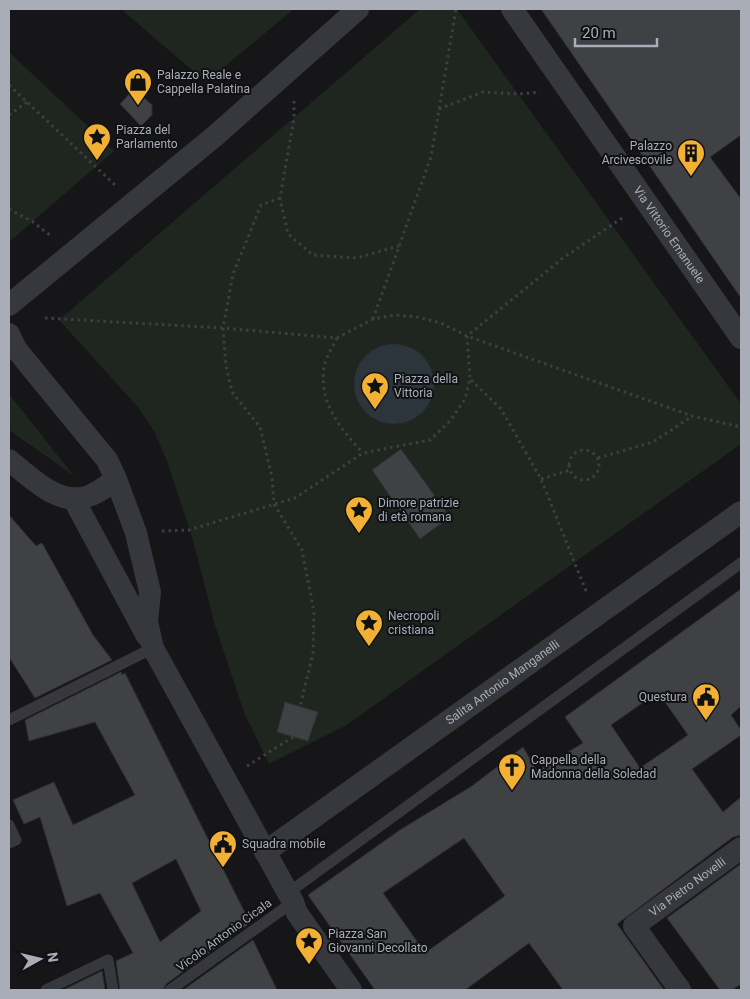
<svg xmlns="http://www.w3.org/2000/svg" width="750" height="999" font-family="Roboto,sans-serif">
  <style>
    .green { fill: #1e261f }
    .water { fill: #2c353c }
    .building { fill: #404145; stroke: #303034; fill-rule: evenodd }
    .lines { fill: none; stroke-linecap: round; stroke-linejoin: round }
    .path { stroke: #3d3f44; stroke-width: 3; stroke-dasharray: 2.5 4; stroke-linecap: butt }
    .lane { stroke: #37383d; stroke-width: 11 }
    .street { stroke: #37383d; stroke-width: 22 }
    .labels { text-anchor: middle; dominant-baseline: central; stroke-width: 4; stroke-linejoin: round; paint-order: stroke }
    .poi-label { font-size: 12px; fill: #a8adb8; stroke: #111113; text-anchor: start }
    .street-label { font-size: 12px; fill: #a8adb8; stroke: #111113 }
  </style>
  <rect width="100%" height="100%" fill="#161618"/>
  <path class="green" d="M121,9H294L206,82Z
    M420,9H457L741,404V444L345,726L269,764L244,712L214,622L193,540L167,461L154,431L137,406L59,320Z
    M9,52L114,151L9,242Z
    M9,394L74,476L9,430Z"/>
  <path class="water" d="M354 384a40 40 0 1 1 80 0a40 40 0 1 1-80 0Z"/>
  <path class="building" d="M541,9H741V135L710,157L741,199V298Z
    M134,89L152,105V115L141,126L120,104Z
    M401,449L450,517L420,539L372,470Z
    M9,515L36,546L42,543L93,635L112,660L35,698L9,657Z
    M741,589V706L731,715L741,730V735L692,769L723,812L741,797V835L733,837L617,924L664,990H563L529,943L465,990H375L308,895L400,830L472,786L523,747L537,771L583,743L565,717ZM658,692L688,735L640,768L611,725ZM464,838L505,896L425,953L383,893Z
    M121,672L122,675L125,673L250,923L166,984L163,990H120L116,961L133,953L100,893L67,906L40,817L24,824L13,800L54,782L73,825L135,795L95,722L29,741L25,720ZM176,859L201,911L160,942L132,883Z
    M285,702L318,712L308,741L277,732Z
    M741,864V984L732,990H720L667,918Z
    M253,940L277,990H183Z
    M102,971L105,990H63Z"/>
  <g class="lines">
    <path class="path" d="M9,85L115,185
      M294,101V118L280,198L288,234L313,255L356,258L399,246
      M439,109L483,92L519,94L540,92
      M9,115L27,102
      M280,198L261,205L233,274L223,328L226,366L232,392L260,427L272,477L274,504L302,550L314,612L313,653L300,707
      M9,209L33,222L51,236
      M45,318L223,328L337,338L373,319L395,315L417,317L441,323L467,336L692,416L741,427
      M373,319L431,157L456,9
      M337,338C333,346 326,357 324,367C319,404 340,428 363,453
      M471,380L501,409L541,479L586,591
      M569 465a15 15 0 1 1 30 0a15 15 0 1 1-30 0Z
      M598,458L653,442L691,417
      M541,479L570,470
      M162,531L189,530L295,498L363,453L430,440L450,421L465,399L470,379L467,336L563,258L625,216
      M247,766L293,737"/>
    <path class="lane" d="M9,720L153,648
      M9,825L16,840L9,843
      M288,893L741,563
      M46,990L108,960L113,990
      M170,990L293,902"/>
    <g class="street">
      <path id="s1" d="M512,9L741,338"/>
      <path d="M9,305L215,136L358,9"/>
      <path d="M9,334L16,349L107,460L116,479L136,533L150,592L147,622L153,648L293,902L297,913L351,990"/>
      <path d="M9,460C29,476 58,506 86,497C97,494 107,486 116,479"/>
      <path d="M73,498L147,636"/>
      <path id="s2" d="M265,852L741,512"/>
      <path id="s3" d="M680,990L634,926L741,848"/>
    </g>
  </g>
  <defs>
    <g id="shop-pin" transform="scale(1.4375)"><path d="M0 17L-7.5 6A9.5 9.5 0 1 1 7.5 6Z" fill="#f2b134" stroke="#111113"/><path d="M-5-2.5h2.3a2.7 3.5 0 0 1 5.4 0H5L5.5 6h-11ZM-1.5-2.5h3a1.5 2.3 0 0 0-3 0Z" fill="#111"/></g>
    <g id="sight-pin" transform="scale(1.4375)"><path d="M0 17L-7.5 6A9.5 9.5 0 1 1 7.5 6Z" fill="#f2b134" stroke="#111113"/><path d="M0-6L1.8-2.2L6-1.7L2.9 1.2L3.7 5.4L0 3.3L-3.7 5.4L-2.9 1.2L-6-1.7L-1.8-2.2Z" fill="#111"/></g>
    <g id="building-pin" transform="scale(1.4375)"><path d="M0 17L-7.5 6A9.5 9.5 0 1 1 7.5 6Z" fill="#f2b134" stroke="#111113"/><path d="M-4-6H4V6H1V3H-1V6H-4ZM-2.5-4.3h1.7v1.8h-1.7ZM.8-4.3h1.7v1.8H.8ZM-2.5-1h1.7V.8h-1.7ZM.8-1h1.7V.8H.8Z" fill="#111"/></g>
    <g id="civic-pin" transform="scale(1.4375)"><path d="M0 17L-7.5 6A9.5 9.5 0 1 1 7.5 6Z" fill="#f2b134" stroke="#111113"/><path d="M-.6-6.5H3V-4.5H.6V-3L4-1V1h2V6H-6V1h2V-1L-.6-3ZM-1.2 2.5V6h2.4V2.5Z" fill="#111"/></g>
    <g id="church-pin" transform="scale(1.4375)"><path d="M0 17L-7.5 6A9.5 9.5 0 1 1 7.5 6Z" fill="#f2b134" stroke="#111113"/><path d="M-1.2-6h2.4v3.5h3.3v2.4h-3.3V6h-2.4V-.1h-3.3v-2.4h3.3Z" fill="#111"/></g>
  </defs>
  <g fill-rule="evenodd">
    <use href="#shop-pin" x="138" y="82"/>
    <use href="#sight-pin" x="97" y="137"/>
    <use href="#building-pin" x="691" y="153"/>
    <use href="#sight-pin" x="375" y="386"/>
    <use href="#sight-pin" x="359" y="510"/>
    <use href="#sight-pin" x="369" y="623"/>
    <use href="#civic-pin" x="706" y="697"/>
    <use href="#church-pin" x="512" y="767"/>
    <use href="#civic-pin" x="223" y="844"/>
    <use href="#sight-pin" x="309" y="941"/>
  </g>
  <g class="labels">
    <g class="poi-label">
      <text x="157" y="75">Palazzo Reale e<tspan x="157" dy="14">Cappella Palatina</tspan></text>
      <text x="116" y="130">Piazza del<tspan x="116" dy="14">Parlamento</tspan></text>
      <text x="672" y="146" text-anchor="end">Palazzo<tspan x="672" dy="14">Arcivescovile</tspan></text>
      <text x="394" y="379">Piazza della<tspan x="394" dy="14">Vittoria</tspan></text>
      <text x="378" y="503">Dimore patrizie<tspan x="378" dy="14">di età romana</tspan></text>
      <text x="388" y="616">Necropoli<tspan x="388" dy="14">cristiana</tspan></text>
      <text x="687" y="697" text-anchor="end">Questura</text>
      <text x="531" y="760">Cappella della<tspan x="531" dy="14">Madonna della Soledad</tspan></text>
      <text x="242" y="844">Squadra mobile</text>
      <text x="328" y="934">Piazza San<tspan x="328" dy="14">Giovanni Decollato</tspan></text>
    </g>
    <g class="street-label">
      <text stroke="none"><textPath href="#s1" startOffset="275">Via Vittorio Emanuele</textPath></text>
      <text stroke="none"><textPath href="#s2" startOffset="292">Salita Antonio Manganelli</textPath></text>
      <text stroke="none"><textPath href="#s3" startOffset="145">Via Pietro Novelli</textPath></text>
      <text transform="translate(224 935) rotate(-36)">Vicolo Antonio Cicala</text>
    </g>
  </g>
  <rect width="750" height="999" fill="none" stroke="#a8adb8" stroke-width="20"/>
  <g transform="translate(40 959) rotate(82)" stroke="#111113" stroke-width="4" paint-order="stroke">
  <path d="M0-4L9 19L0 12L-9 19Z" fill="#a8adb8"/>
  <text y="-8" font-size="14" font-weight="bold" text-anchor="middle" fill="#a8adb8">N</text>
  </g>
  <path d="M575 38v8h82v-8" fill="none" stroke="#a8adb8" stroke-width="2.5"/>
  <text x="582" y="38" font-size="15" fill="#a8adb8" stroke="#111113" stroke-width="4" paint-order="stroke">20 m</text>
</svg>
